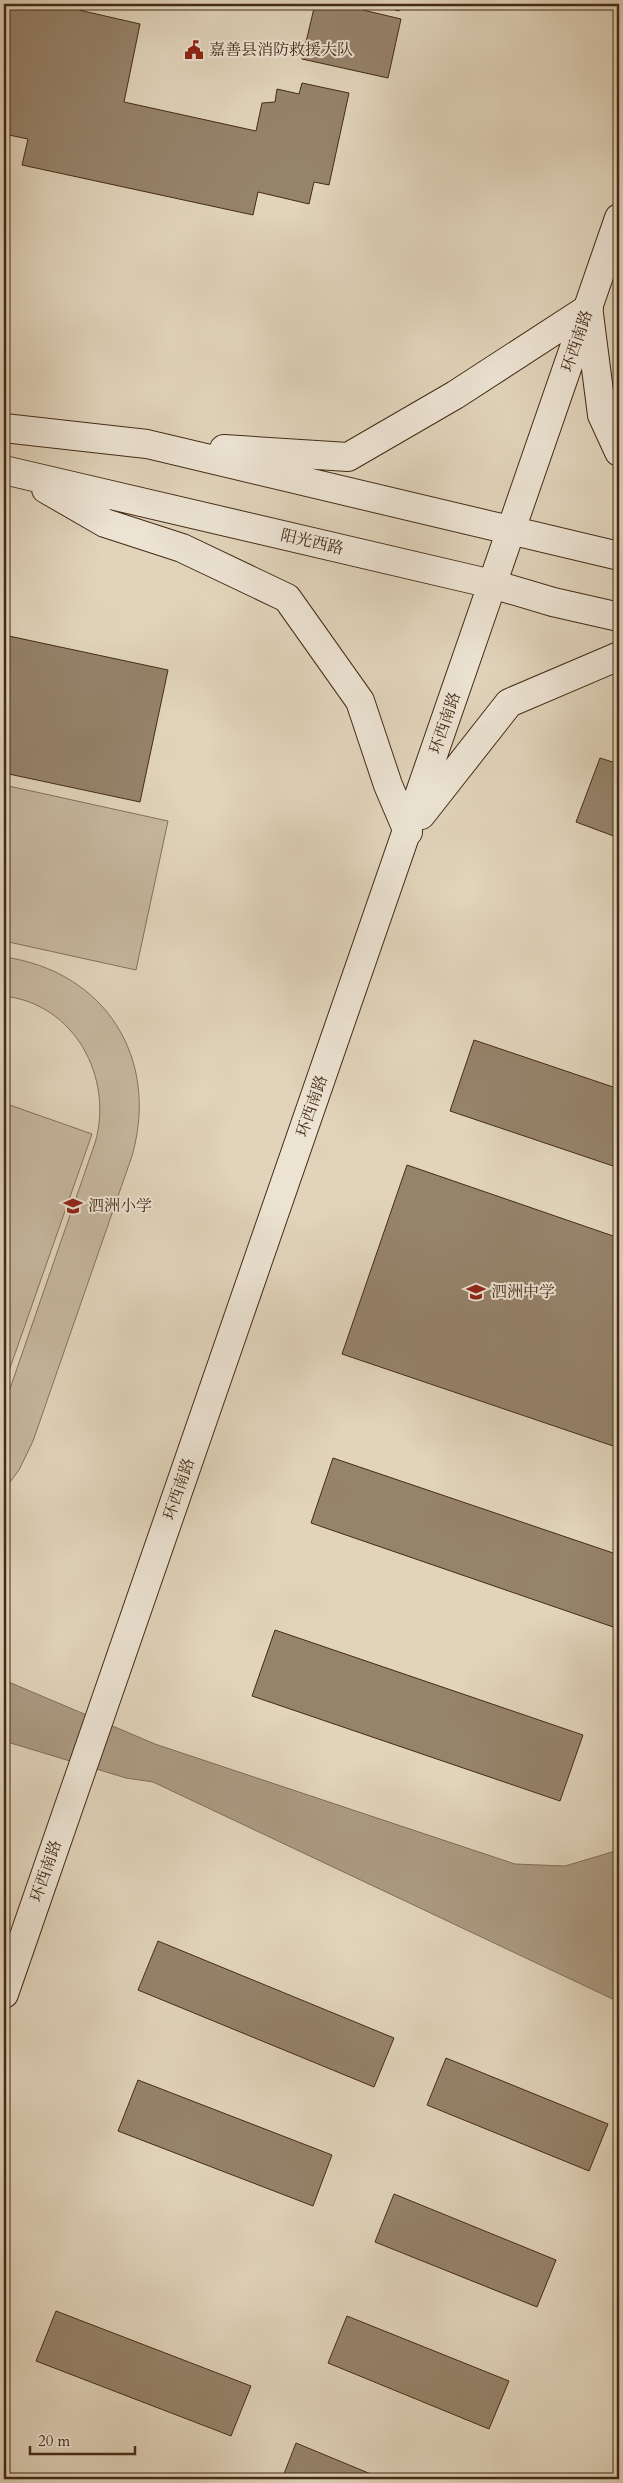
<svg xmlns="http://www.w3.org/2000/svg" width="623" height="2483" font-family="Cardo,'Noto Serif SC',serif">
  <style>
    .green { fill: #c6b79f; stroke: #85715a }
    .water { fill: #ac9b83; stroke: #826e57 }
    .building { fill: #96836b; stroke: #442b15 }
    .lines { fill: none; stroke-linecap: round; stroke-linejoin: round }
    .secondary-casing { stroke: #442b15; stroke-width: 30 }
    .secondary { stroke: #ece3d3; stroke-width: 28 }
    .labels { text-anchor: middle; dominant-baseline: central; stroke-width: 4; stroke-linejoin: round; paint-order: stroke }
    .poi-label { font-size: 16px; fill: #442b15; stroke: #ece3d3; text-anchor: start }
    .street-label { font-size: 16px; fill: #442b15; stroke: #ece3d3 }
  </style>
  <rect width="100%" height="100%" fill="#e1d4bb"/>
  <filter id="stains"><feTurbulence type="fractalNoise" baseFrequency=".004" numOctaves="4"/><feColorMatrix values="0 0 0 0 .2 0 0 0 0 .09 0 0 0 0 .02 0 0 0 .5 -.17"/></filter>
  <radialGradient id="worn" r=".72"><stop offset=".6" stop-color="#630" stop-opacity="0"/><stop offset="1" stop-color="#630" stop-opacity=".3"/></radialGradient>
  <path class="green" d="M4,785L168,821L136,970L4,941Z
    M4,957C105,971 160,1058 132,1156L33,1441L19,1470L4,1490V1406L95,1143C114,1078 75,1004 4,996Z
    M4,1103L92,1134L4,1385Z"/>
  <path class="water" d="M4,1680L155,1744L515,1864L565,1866L619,1850V2002L153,1782L126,1778L4,1741Z"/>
  <path class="building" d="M6,4H81L79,10L140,24L124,102L256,131L262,103L275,102L277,89L299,94L302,83L349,93L329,185L314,182L309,204L258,192L253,215L22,165L28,139L4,134V16Z
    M315,4H364L363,10L401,19L388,78L302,59Z
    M382,4H400L399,11L381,6Z
    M4,635L168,670L140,802L4,773Z
    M600,758L619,764V838L576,822Z
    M474,1040L619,1089V1168L450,1111Z
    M407,1165L619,1238V1448L342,1354Z
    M333,1458L619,1555V1629L311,1523Z
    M275,1630L583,1735L560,1801L252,1696Z
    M158,1941L394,2038L374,2087L138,1990Z
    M446,2058L608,2124L589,2171L427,2105Z
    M138,2080L332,2155L313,2206L118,2131Z
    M394,2194L556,2260L537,2307L375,2242Z
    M56,2311L251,2386L231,2436L36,2361Z
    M347,2316L509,2381L489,2429L328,2363Z
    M296,2443L383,2479H282Z"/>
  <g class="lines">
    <g class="secondary-casing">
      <path id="secondary" d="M589,314L602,415L619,452
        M4,428L147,444L619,556
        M224,449L348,457L455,395L589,308
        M4,470L492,584L553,602L619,617
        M46,489L105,523L182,548L287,598L360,701L388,785L408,832
        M421,815L509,703L619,656
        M4,1994L619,218"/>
    </g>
    <use href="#secondary" class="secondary"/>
  </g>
  <defs>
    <g id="civic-bare" transform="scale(1.5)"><path d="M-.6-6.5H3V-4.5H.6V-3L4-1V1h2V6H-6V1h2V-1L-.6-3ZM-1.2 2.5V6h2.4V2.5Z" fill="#8f2418" stroke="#ece3d3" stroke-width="2.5" paint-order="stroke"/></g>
    <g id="school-bare" transform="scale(1.5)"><path d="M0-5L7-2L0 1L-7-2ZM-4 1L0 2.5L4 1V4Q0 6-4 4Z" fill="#8f2418" stroke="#ece3d3" stroke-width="2.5" paint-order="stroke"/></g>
  </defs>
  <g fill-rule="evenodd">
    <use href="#civic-bare" x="194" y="50"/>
    <use href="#school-bare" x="73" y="1206"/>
    <use href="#school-bare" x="476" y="1292"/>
  </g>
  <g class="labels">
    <g class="poi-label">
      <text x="209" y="50">嘉善县消防救援大队</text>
      <text x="88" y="1206">泗洲小学</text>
      <text x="491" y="1292">泗洲中学</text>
    </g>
    <g class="street-label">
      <text transform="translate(577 341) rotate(-71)">环西南路</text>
      <text transform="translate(312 542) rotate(13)">阳光西路</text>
      <text transform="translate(445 723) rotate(-71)">环西南路</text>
      <text transform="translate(312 1106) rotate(-71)">环西南路</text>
      <text transform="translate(179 1489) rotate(-71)">环西南路</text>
      <text transform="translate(46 1871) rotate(-71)">环西南路</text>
    </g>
  </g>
  <rect width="623" height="2483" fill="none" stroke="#e1d4bb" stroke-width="20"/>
  <rect x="5" y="5" width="613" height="2473" fill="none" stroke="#442b15" stroke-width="2.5"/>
  <rect x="10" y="10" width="603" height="2463" fill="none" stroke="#442b15"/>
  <path d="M30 2446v8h105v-8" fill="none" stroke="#442b15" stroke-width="2.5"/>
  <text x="38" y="2446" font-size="15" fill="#442b15" stroke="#ece3d3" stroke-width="4" paint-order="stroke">20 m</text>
  <rect width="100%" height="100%" filter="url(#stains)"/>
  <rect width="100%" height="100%" fill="url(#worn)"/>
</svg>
